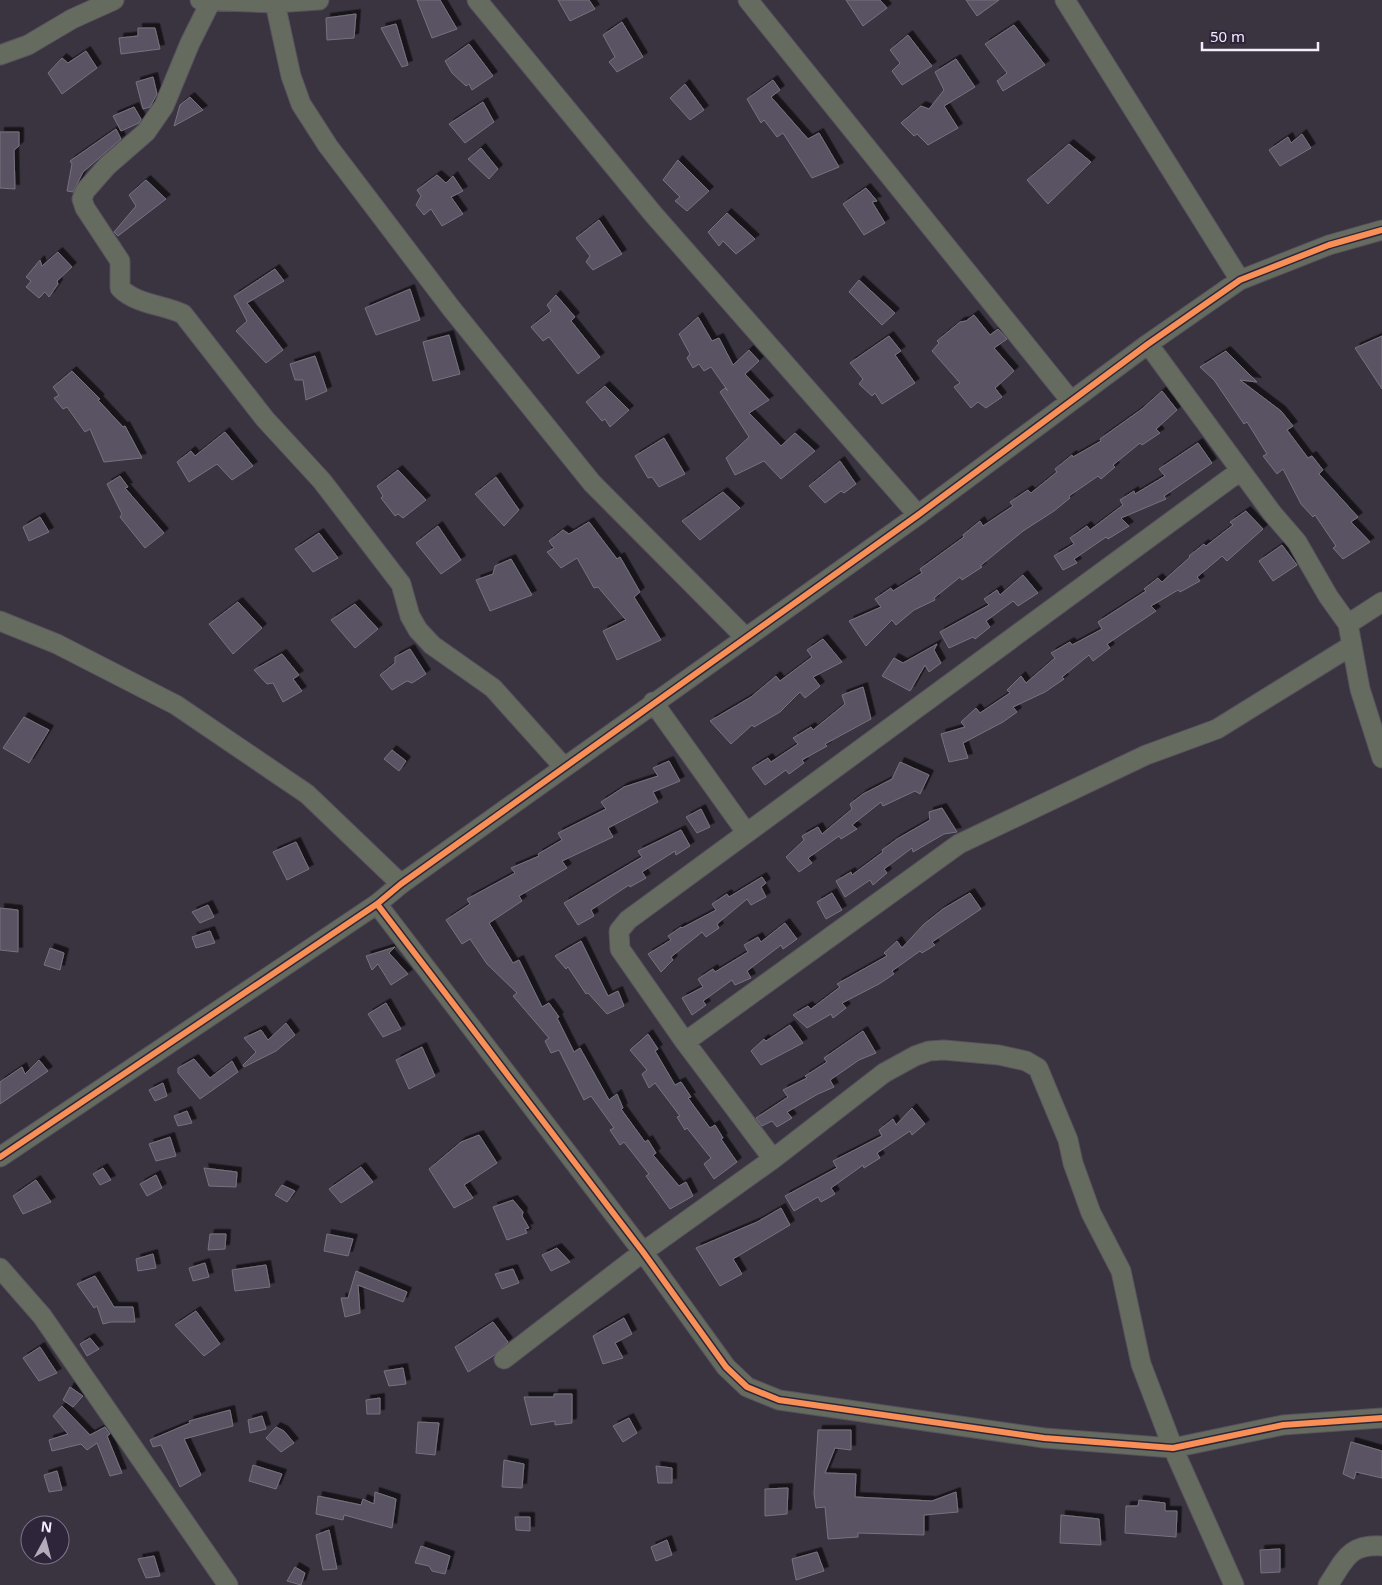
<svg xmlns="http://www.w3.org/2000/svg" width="1382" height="1585" font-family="'Noto Sans',sans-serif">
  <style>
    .building { fill: #5a5263; stroke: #77727e; filter: url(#shadow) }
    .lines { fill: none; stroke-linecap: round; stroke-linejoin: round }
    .minor-casing { stroke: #58525e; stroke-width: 21 }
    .minor { stroke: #666b60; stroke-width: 19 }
    .cycleway-casing { stroke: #2f253b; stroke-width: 9 }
    .cycleway { stroke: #f78f57; stroke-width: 6 }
  </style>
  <defs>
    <filter id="shadow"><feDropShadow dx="4.5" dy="-4.5" stdDeviation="0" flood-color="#0009"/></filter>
  </defs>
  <rect width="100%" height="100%" fill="#3a3441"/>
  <path class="building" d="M417,0H440L457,29L432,38Z
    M558,0H589L595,9L570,21Z
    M846,0H880L887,8L863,26Z
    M966,0H999L977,16Z
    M356,14L354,38L327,40L326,18Z
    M622,22L643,57L617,72L609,62L615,57L603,35Z
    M396,24L408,65L402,67L381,28Z
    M1014,25L1045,65L1003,91L997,81L1007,73L985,44Z
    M138,28H155L160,49L121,54L119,38L138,36Z
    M908,35L932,66L902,85L892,71L900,63L890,50Z
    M469,44L493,76L472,90L469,84L466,86L452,73L445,61Z
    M86,51L97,68L62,94L48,73L62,58L68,63Z
    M956,59L975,87L944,106L958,128L928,145L917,134L914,136L901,123L921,106L929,109L944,90L935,72Z
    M153,77L157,94L150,107L143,109L136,82Z
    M773,80L780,90L771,97L808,139L819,133L839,167L812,178L783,133L777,137L764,120L761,123L747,99Z
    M685,84L704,110L690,120L670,98Z
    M190,97L203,110L174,126L180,105Z
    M483,102L494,122L465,143L449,124Z
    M134,107L141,119L139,123L121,131L113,116Z
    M116,129L121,139L83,172L73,192L67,191L72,164L70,161Z
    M0,132H19V146L14,150L15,189L0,188Z
    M1302,134L1311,148L1280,166L1269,150L1288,137L1291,143Z
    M1069,144L1091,162L1048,204L1027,180Z
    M481,148L498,169L489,179L468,159Z
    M678,160L709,191L687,211L675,201L680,197L663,180Z
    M437,175L446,183L453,176L463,191L451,197L463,214L442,226L431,209L424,215L416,205L421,196L417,190Z
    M146,180L166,199L118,236L114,232L136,206L129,195Z
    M866,188L877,201L872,202L885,223L864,235L843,204Z
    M727,213L755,239L736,254L723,241L719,246L708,232Z
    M599,220L622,254L593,270L586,262L590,256L576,238Z
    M58,252L72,267L57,281L58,284L49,297L45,292L39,298L26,287L31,281L26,277L40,260L42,266Z
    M275,269L284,281L247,303L283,350L266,363L236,331L247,321L234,296Z
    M859,280L895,313L882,325L849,292Z
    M410,289L420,320L376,335L365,308Z
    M556,295L575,317L571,321L600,357L578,374L549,337L543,341L531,327L551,311L547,305Z
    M974,315L990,335L998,329L1007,339L994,348L1014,371L995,388L1002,397L986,408L978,402L971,408L954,387L960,383L932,351L939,343L937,341L960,322L966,321Z
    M698,317L712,341L719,338L733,365L749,350L759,361L745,374L769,400L749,413L781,446L795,433L815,451L781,479L764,461L735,475L726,458L749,437L720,392L725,388L728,391L711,367L704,371L699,364L693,368L687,358L690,354L679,334Z
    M449,335L460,374L433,381L423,342Z
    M889,336L901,351L895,355L915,383L882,404L875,393L872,396L859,384L863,379L850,363Z
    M1382,336V389L1355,348Z
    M1226,351L1257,382L1240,380L1281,411L1293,426L1287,430L1308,458L1312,456L1323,470L1319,474L1358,517L1351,522L1370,542L1343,559L1333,548L1336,546L1315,515L1313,517L1301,504L1283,469L1277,474L1263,456L1267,454L1247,422L1244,424L1214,380L1200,367Z
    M315,356L327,391L306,400L303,380H295L290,364Z
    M72,371L100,399L98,400L123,427L125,426L142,458L104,462L90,429L85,432L67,407L63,409L54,398L59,395L53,387Z
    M605,386L629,410L610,427L605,419L602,421L586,402Z
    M1162,391L1177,410L1156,429L1160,433L1142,445L1140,443L1113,465L1115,467L1101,479L1098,476L1069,496L1070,498L1054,511L1023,531L980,566L982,567L962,580L960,577L934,598L935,600L914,610L896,625L892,620L866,646L849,621L881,607L875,599L891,588L893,591L922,573L920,569L964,537L963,535L980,521L983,526L1013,506L1010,502L1028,490L1031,493L1057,472L1055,469L1072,455L1073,457L1101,441L1100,439L1142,409Z
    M225,432L253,466L232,480L217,464L189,482L177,462L191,451L195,456Z
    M664,438L685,474L659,487L652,477L648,478L635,456Z
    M1198,443L1212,463L1164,496L1166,499L1121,518L1129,526L1108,539L1106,537L1074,559L1077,563L1063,570L1054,556L1074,544L1070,538L1087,526L1090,530L1123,505L1120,500L1134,491L1135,494L1165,476L1159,469Z
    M840,461L856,484L844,493L841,491L825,503L809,486Z
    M398,470L426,500L403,518L398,514L395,516L381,498L383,496L377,486Z
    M120,476L128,487L125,488L164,533L145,548L120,517L122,514L107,484Z
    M496,477L519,510L504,526L475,494Z
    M723,492L740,508L700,540L682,521Z
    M1246,511L1263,529L1227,561L1222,556L1197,577L1200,581L1180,592L1178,590L1151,606L1156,611L1107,644L1110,648L1093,661L1089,655L1062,677L1064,679L1045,692L1013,707L1017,712L1003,722L963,743L968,758L949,762L941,734L965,727L961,722L976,708L980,713L1010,693L1007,690L1021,676L1026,683L1055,658L1051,653L1070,642L1072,645L1102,629L1098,622L1146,591L1144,589L1158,578L1162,582L1190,557L1189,556L1204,544L1206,546L1233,525L1230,522Z
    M40,517L49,532L29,541L23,527Z
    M589,522L617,559L620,557L640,592L634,597L661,640L617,660L603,631L626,620L598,587L594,588L577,558L561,568L547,552L554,548L549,541L563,530L569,534Z
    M438,526L461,560L441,574L416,543Z
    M319,533L338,558L313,572L295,549Z
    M1282,545L1297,565L1273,581L1259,561Z
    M511,559L532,595L490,611L476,580L493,574L495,566Z
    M1023,575L1038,593L1018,606L1013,601L986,621L990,627L975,639L973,637L949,648L940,632L989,605L984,599L997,590L1000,595Z
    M238,602L262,628L233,654L209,624Z
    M355,604L378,629L355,648L331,620Z
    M823,639L842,662L813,677L820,686L805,698L800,692L780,712L754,727L752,725L731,744L710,721L751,697L776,676L780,681L812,657L807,650Z
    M937,644L934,650L941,663L929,672L925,665L910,691L882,676L894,658L903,663Z
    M410,649L426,674L412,683L407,681L392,690L380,675L395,663V657Z
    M282,654L299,675L293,679L302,691L283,702L273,683L267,684L254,670Z
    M863,687L871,719L825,744L827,746L802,760L804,763L789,774L786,770L765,785L752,768L768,758L771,762L798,744L793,738L811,727L813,730L845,704L842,695Z
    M24,717L49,730L29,763L3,748Z
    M392,750L406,761L399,771L384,759Z
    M669,761L680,781L653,792L658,802L608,828L613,837L562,861L567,868L519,896L522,901L489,923L513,963L519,960L542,1007L549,1003L559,1017L557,1018L574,1052L580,1048L609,1100L617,1094L623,1108L621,1109L645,1142L648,1140L656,1153L653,1155L679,1186L686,1182L693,1196L670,1209L646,1176L649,1174L624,1142L620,1145L610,1130L614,1128L591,1096L584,1100L559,1050L551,1053L545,1041L549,1038L513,996L517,993L487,964L470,939L462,944L446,920L470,904L467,899L515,873L511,868L539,856L538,854L562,840L558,833L606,809L601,802L624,787L658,776L653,768Z
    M900,762L929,775L920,794L915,791L883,806L881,802L852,825L857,829L841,839L839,836L808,858L812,863L799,872L786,857L804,840L802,836L818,827L822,834L852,809L850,804L863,794L892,779Z
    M942,808L957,832L944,834L913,852L912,848L884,869L887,873L873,885L870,880L845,897L836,881L851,872L852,875L883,852L882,850L897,839L930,820L929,812Z
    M701,809L710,827L697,833L686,817Z
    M681,830L690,846L676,855L675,851L642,872L646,878L630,887L629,885L591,910L594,916L578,925L564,903L642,857L638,851Z
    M296,842L309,869L287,880L273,852Z
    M762,877L766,883L761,887L766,897L751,905L747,899L717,924L719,928L706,937L702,932L671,957L673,960L661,972L648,954L671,940L668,936L681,927L682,928L716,910L712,904L727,894L729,897Z
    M832,893L842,910L826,919L817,902Z
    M970,893L981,909L932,942L935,945L922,953L920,951L892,971L894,974L879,984L842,1003L846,1008L833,1018L831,1014L807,1028L793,1015L808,1006L811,1009L840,987L837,984L887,956L884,953L897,941L902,948L924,924L943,909Z
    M208,905L214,917L200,923L192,912Z
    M0,908L18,910V952L0,950Z
    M785,923L797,939L783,949L781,945L747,971L751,978L735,985L732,980L703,1001L706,1005L692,1015L682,998L703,987L698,979L713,969L715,972L748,952L744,945L758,937L761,942Z
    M210,931L215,943L196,948L192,937Z
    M581,941L608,996L618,991L624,1006L607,1014L588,993L586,994L568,967L566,969L555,956Z
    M395,947L389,953L408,974L391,985L378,964L372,970L366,956Z
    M50,948L64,953L60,970L44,965Z
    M386,1003L401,1029L383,1037L368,1014Z
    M286,1023L295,1035L276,1051L244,1067L243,1065L256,1052L244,1038L261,1030L268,1040Z
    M790,1025L803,1043L761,1065L751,1051L764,1039L766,1041Z
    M863,1031L876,1053L859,1060L830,1080L834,1087L818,1094L787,1112L792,1118L777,1127L772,1121L762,1126L756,1118L788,1097L783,1090L807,1078L805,1076L827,1062L824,1058Z
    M648,1034L658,1049L655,1051L675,1085L681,1082L691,1097L688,1098L710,1128L715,1125L723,1138L721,1139L737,1162L714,1179L704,1164L711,1158L687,1128L685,1130L677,1117L680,1116L655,1083L649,1088L642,1074L647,1070L630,1050Z
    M422,1047L435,1076L409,1089L396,1060Z
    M194,1059L210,1078L232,1061L238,1072L200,1099L178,1073V1068Z
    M39,1060L48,1071L0,1104V1082L22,1067L25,1074Z
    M163,1083L167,1096L155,1101L149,1090Z
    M912,1108L925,1124L912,1135L910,1131L877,1153L880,1158L864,1168L863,1165L831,1188L835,1194L821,1202L818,1197L794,1211L785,1196L837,1168L833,1161L882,1136L879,1130L893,1119L896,1125Z
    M187,1111L192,1123L178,1126L174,1116Z
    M479,1135L497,1163L464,1185L473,1198L454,1208L429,1169L461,1142Z
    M170,1137L176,1156L156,1161L149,1144Z
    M361,1167L373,1182L341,1203L329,1189Z
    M103,1168L111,1180L100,1185L93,1174Z
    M204,1168L237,1172L236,1187L209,1186Z
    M156,1175L162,1188L147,1196L140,1184Z
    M36,1180L51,1202L23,1214L13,1196Z
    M282,1185L295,1191L287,1202L275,1195Z
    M513,1200L523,1212L522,1216L529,1228L525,1229L527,1233L507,1240L493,1207Z
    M781,1208L790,1225L733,1259L742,1274L720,1286L696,1248L757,1222Z
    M210,1234H226L225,1249L208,1250Z
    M327,1234L353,1239L348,1256L324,1251Z
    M557,1248L570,1262L551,1271L542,1255Z
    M153,1254L156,1268L138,1271L136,1259Z
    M205,1263L209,1277L193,1281L189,1268Z
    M266,1265L270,1287L235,1291L232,1270Z
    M513,1269L519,1283L502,1289L495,1274Z
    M356,1271L407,1292L403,1302L358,1285L360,1313L345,1317L341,1298H348Z
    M95,1276L114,1307H133L135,1322H111L103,1324L97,1306L94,1308L77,1284Z
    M196,1311L220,1344L204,1356L175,1325Z
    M624,1318L632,1334L615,1343L623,1358L603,1364L593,1336Z
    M493,1322L508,1342L493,1356L468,1372L455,1347Z
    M90,1338L99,1349L87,1356L80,1344Z
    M40,1347L57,1373L39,1381L23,1358Z
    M403,1368L406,1384L389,1386L384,1371Z
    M70,1387L83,1396L73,1407L63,1400Z
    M554,1394H572V1423L555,1425V1421L531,1425L524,1397H554Z
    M380,1398V1414H367L366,1400Z
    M62,1406L90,1435L105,1427L110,1434L107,1436L122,1473L110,1476L97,1443L87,1450L81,1444L52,1451L49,1440L68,1434L53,1416Z
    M230,1410L233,1426L184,1439L201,1475L180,1487L161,1445L153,1447L150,1440L190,1423L189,1421Z
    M262,1416L266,1429L250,1433L248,1420Z
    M629,1418L637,1433L623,1442L613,1426Z
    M418,1422L439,1423L435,1455L416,1453Z
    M276,1427L284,1431L294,1443L281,1452L266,1438Z
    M818,1430H851V1450L835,1448L825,1473L856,1474L855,1497L932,1501L956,1492L958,1512L924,1515V1535L858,1533V1537L828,1539L825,1507L816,1508L814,1494Z
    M1351,1442L1382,1451V1478L1356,1472L1354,1479L1343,1474Z
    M504,1460L524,1464L522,1488L502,1487Z
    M253,1465L282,1474L276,1489L249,1481Z
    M656,1466L672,1468V1483H658Z
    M57,1471L62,1490L49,1492L44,1475Z
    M788,1488L787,1514L765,1516V1489Z
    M375,1492L396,1499L392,1528L344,1515L343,1520L316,1514L318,1496L361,1505L363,1499L374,1504Z
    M1139,1500L1165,1503V1511H1177L1176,1537L1125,1533L1126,1506H1138Z
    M1061,1515L1099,1519L1101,1545L1060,1543Z
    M515,1517H530V1531L516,1530Z
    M329,1530L337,1569L323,1570L316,1535Z
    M667,1540L672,1555L656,1561L651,1547Z
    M421,1546L450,1556L445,1574L432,1571L429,1566L415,1563Z
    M1280,1549V1572L1261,1573L1260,1550Z
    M817,1552L824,1571L796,1580L792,1559Z
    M154,1556L160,1576L146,1578L138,1559Z
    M295,1567L305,1573L301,1585L287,1581Z"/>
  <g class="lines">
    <g class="minor-casing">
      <path id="minor" d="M200,0L275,3L319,0
        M477,0L654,215L918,515
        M748,0L1071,401
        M1065,0L1240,280
        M211,1L190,43L164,106L146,132L107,166L85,191L82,199L85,208L120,261V288C137,305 162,304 183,314L265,419L322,481L401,584L410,616L418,630L432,645L493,688L563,766
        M275,3L291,76L301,104L328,146L451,308L592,483L746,638
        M0,55L28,45L72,19L114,0
        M1148,344L1272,513L1297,542L1328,596L1348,624L1360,689L1382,758
        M0,621L57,644L176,705L307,794L401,884
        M1348,624L1382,602
        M653,702L746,832
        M377,904L643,1252L726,1367L747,1387L779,1400L1044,1438L1173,1448L1283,1425L1382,1418
        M685,1042L959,844L1146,755L1217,729L1351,646
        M0,1157L377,904L401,884L918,515L1148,344L1240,280L1329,245L1382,230
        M773,1159L685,1042L620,949L619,931L628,920L1240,471
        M0,1268L42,1316L228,1585
        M504,1359L643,1252L773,1159L884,1073L915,1056L929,1051L944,1050L999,1055L1026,1061L1038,1068L1068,1140L1073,1163L1091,1213L1121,1271L1141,1364L1173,1448L1234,1585
        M1328,1585C1345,1560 1348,1544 1382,1546"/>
    </g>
    <use href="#minor" class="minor"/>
    <g class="cycleway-casing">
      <path id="cycleway" d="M377,904L643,1252L726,1367L747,1387L779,1400L1044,1438L1173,1448L1283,1425L1382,1418
        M0,1157L377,904L401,884L918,515L1148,344L1240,280L1329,245L1382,230"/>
    </g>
    <use href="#cycleway" class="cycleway"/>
  </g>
  <g transform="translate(45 1540) rotate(7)"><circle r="24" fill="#2f253b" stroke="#7d7588"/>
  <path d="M0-4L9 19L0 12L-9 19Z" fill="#b2acbb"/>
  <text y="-8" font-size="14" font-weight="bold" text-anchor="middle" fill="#f3ecfc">N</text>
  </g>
  <path d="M1202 42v8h116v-8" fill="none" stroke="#f3ecfc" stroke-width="2.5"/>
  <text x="1210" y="42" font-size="15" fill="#f3ecfc" stroke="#2f253b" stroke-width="4" paint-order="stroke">50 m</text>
</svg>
